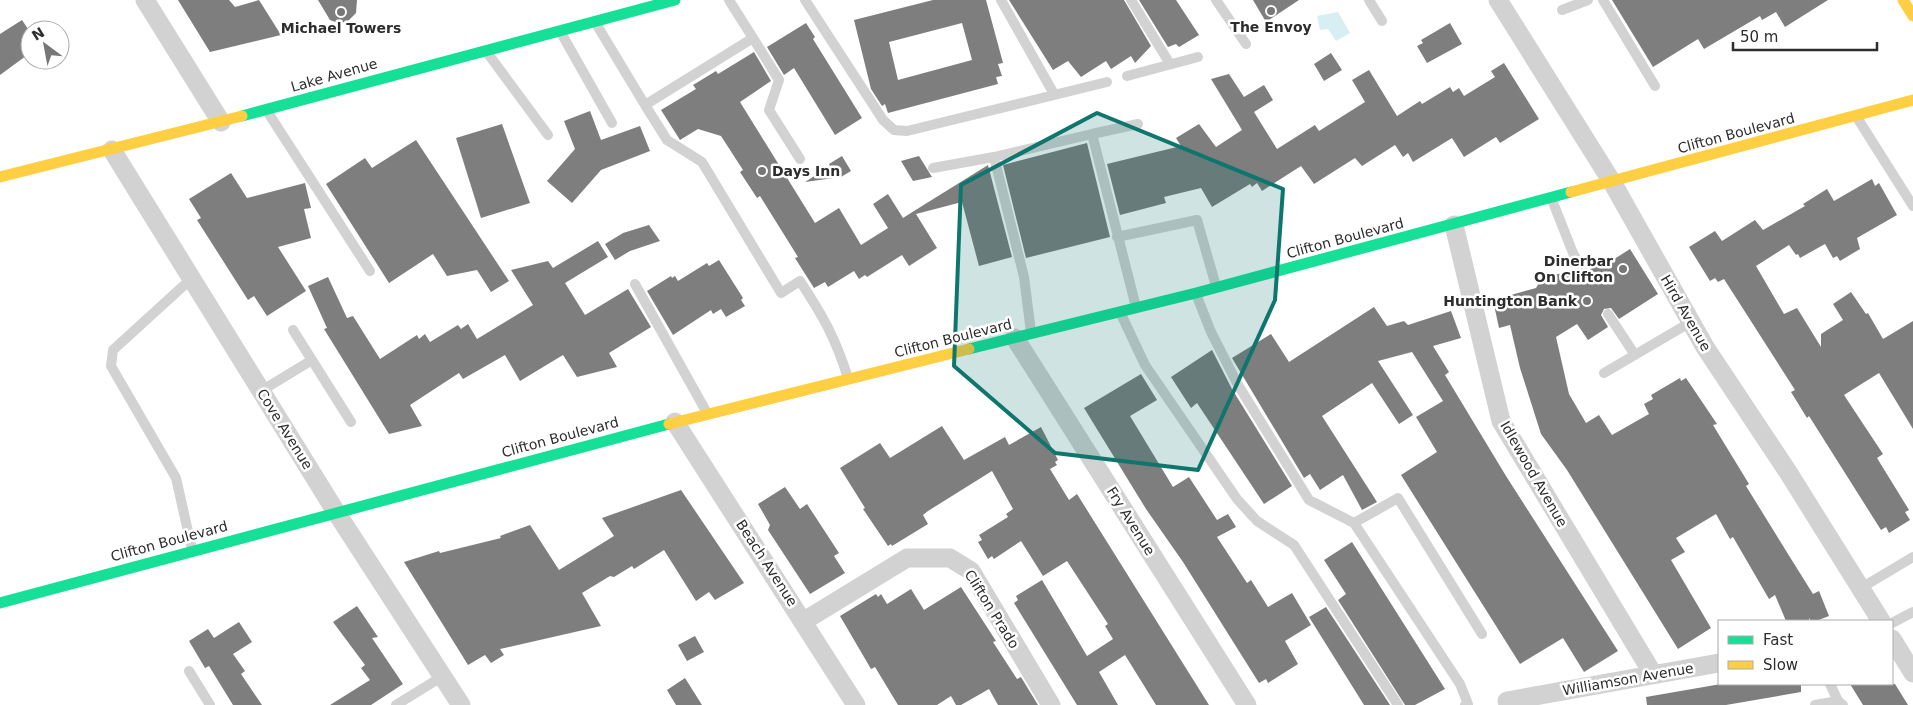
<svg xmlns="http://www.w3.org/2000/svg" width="1913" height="705" font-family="'DejaVu Sans',sans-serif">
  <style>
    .water { fill: #d7eef2 }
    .building { fill: #7e7e7e; fill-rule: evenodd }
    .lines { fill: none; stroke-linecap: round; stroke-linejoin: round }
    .lane { stroke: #d2d2d2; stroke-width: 10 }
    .street { stroke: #d2d2d2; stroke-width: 19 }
    .fast { stroke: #16e098; stroke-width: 11 }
    .slow { stroke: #ffcf43; stroke-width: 11 }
    .marked { fill: #0f766e; fill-opacity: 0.2; stroke: #0f766e; stroke-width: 4; stroke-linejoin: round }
    .poi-dot { fill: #767676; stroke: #fff; stroke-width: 2 }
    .labels { text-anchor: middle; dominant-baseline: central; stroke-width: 5; stroke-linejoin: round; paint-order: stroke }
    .poi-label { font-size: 14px; font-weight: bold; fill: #2d2d2d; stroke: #fff }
    .street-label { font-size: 14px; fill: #2d2d2d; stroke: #fff }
  </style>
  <rect width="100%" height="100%" fill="#fff"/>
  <path class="water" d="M1338,12L1350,33L1336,41L1328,29L1320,30L1317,16Z"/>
  <path class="building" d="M178,0H229L235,7L259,0L281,35L210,52Z
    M318,0H357L356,13L347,22L338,23L330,20Z
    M933,0H986L1003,63L998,64L1002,76L996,77L998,84L888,113L885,104L882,106L871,89L854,20ZM962,23L972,60L898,80L889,42Z
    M1009,0H1124L1151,46L1135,63L1131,56L1111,69L1106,61L1081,77L1068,61L1053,70Z
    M1139,0H1176L1199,35L1179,47L1176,44L1168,47Z
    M1253,0H1299L1266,22Z
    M1612,0H1828L1785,27L1776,12L1762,20L1760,16L1704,49L1698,39L1653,67Z
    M22,20L30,32V53L0,75V34Z
    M806,23L815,37L813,39L862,118L835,135L794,68L784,75L767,47Z
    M1450,23L1462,44L1427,63L1417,46L1423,43L1421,40Z
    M754,52L771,81L740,102L815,223L839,208L861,245L888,228L873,204L888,194L903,218L914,211L915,213L914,211L988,165L1012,257L979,266L962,202L916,214L937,248L909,266L902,255L867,277L865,275L859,279L854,271L828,287L825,282L814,288L795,258L798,257L760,196L757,198L740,172L743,170L721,136L698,129L680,140L661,110L696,89L693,85L716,71L718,74Z
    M1331,53L1342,70L1324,81L1314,64Z
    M1504,63L1539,119L1500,143L1496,137L1464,157L1452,138L1413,162L1408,153L1403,157L1395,145L1362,166L1355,158L1314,184L1301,166L1262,191L1257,183L1252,187L1250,184L1212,207L1201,188L1164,197L1166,203L1120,215L1107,164L1181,146L1176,138L1199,124L1216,147L1242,130L1211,79L1229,74L1244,97L1264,85L1273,100L1254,112L1277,149L1315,125L1319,131L1365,102L1352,80L1369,70L1397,116L1420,101L1422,104L1450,87L1453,92L1459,88L1464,96L1495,77L1491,71Z
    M590,111L601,140L640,126L650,151L601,170L572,203L547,181L575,149L564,121Z
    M502,124L530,203L481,218L456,138Z
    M416,140L509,281L491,292L477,270L447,276L433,254L389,283L326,184L365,158L372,168Z
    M1087,143L1110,237L1026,258L1003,165Z
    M842,156L851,171L841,177L805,182L830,166L829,164Z
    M919,156L932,177L913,181L901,161Z
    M231,173L247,198L305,183L311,208L304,209L311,238L278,247L306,291L267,316L254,296L248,300L197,220L201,218L189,199Z
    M1872,179L1875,186L1879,183L1897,215L1857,238L1860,249L1840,261L1837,256L1833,258L1825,244L1800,258L1798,254L1796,255L1789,245L1756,266L1784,314L1797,308L1821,347V334L1843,320L1833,304L1851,292L1866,314L1868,313L1883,339L1913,321V429L1879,373L1844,395L1883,454L1877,458L1909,510L1905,512L1910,520L1889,533L1886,527L1881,530L1809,416L1807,418L1791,392L1795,390L1724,279L1718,282L1715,278L1710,281L1689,247L1715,231L1722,241L1755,220L1763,230L1805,206L1803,204L1827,189L1834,201Z
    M649,225L660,241L630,251L615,260L605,244L623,233Z
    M598,241L608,257L565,283L585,315L628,289L651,327L609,353L617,367L577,377L563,355L520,381L505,355L463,379L459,373L410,405L422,426L389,434L324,329L327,328L308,286L328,277L347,318L353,316L380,359L417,335L419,339L425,334L430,342L458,325L461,329L468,324L477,339L533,305L511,270L548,261L553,268Z
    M1630,249L1658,294L1619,319L1611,308L1604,309L1601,315L1608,327L1588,340L1577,324L1556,337L1569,394L1586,423L1599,415L1612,435L1649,414L1644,404L1653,399L1651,395L1680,378L1681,381L1686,378L1717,424L1713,425L1749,484L1746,486L1788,554L1813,594L1819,591L1829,616L1816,621H1811L1809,618V621H1786L1775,595L1769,599L1733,537L1730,539L1716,514L1676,538L1685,552L1671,560L1711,628L1678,649L1567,470L1541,434L1520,368L1510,325L1499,328L1493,300L1536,288L1539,283L1555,277L1554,275L1575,270L1582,282H1589L1593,277L1590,269L1605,259L1608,263Z
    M719,260L743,298L741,300L745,306L726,317L721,309L713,314L711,310L673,335L647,291L671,276L672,278L675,276L678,281L707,263L709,266Z
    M1374,307L1387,326L1404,321L1408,325L1451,311L1461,338L1433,346L1449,372L1445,375L1506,476L1618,651L1584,672L1563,638L1520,664L1401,475L1437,452L1416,417L1443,401L1412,352L1378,361L1413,415L1399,424L1372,383L1322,416L1377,502L1362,510L1343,475L1320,490L1310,474L1304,478L1232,358L1271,334L1289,362Z
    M1212,350L1232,389L1292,486L1264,504L1197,403L1191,408L1171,377Z
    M1141,374L1157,400L1130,416L1173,487L1189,477L1217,520L1228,514L1236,527L1217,537L1247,583L1251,580L1268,607L1292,593L1311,625L1285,641L1298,664L1268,683L1266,679L1259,683L1183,562L1146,509L1084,408Z
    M942,426L964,460L1005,437L1009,445L1041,427L1058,460L1055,462L1057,465L1050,469L1069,500L1077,494L1209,705H1156L1125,655L1099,672L1118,705H1077L1014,603L1018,600L1016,596L1042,580L1087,656L1113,639L1105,626L1108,624L1067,561L1043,576L1021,541L994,559L992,556L988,559L978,542L982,540L979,535L1008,517L1006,514L1013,509L992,471L928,511L923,515L928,524L892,546L891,544L888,546L863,509L865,508L840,468L880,443L890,458Z
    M785,487L800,509L807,504L839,553L834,556L845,573L810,594L768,530L770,525L758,504Z
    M681,490L744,583L715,600L709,592L696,601L664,550L634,569L632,566L614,577L610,576L582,593L601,626L500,649L504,655L491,663L485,655L468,665L404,562L439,551L440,553L501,538L500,536L530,525L559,570L614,536L602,518Z
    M1352,542L1445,689L1415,705H1405L1338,600L1346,594L1324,560Z
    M961,587L996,641L993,642L1017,679L1021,677L1038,705H998L989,689L961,705H956L951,696L937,705H898L875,667L871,669L840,616L876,594L878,597L881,594L887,604L911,589L924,610Z
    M357,606L378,637L372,638L403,684L371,705H330L370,680L361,668L365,665L333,622Z
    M1326,607L1390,705H1364L1309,617Z
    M239,622L252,642L233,654L245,671L241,674L262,705H233L209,666L205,668L189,641L208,629L214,638Z
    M695,636L704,652L687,661L678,645Z
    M685,678L702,705H676L667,690Z
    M1721,684H1801V692L1726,705H1647L1646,697Z
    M1850,684H1895L1908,705H1863Z"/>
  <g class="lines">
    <path class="lane" d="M805,0L883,120L894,130L907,131L1107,82
      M1001,0L1054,94
      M1131,0L1170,64
      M1216,0L1246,44
      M1369,0L1382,21
      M1603,0L1655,86
      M1562,10L1588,0
      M595,22L645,105L753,38L729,0
      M560,31L612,123
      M753,38L779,80L769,110L800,159
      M486,51L548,135
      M1127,76L1198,57
      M645,105L667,140L702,162L781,293L800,281C823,316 835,337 848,378
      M267,111L370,271
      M1856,116L1913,206
      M1092,134L1138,124
      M933,168L994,157
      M1552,200L1573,253L1586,276
      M1117,237L1197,220L1216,286
      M192,278L113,350L111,366L176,478L192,549
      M635,284L707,413
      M1196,294L1211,332L1238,385L1309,500L1354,523L1460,684L1468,704L1465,705
      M1120,312L1145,365L1237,499L1257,521L1294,545L1398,705
      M1608,314L1635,355
      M293,330L351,422
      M1031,332L1024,277L994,157L1092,134L1136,307
      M1604,373L1691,322
      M261,391L312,360
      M1354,523L1398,498L1482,634
      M1861,588L1913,557
      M1892,623L1913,612
      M189,671L210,705
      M1830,684L1838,701L1843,705
      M396,705L443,676
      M1815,705L1838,701"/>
    <path class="street" d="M145,0L221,122
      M1498,0L1612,182L1705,347L1788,472L1881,621
      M112,150L336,512L461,705
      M1454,225L1501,421L1653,674
      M1015,338L1247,705
      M675,422L856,705
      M804,621L907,558H950L971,571L1051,705
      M1892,639L1913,673
      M1507,701L1719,663"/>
    <path class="fast" d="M242,116L675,0
      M969,349L1196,293L1571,192
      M0,603L669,424"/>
    <path class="slow" d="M1903,0L1913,16
      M0,177L242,116
      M1571,192L1913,100
      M669,424L969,349"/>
  </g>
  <path class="marked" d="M1097,113L1283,189L1275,300L1198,470L1055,453L954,366L961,185Z"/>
  <g class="poi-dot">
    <circle cx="1271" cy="11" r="5"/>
    <circle cx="341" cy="12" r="5"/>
    <circle cx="762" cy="171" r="5"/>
    <circle cx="1623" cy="269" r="5"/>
    <circle cx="1587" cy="301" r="5"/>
  </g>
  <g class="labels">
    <g class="poi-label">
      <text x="1271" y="27">The Envoy</text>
      <text x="341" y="28">Michael Towers</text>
      <text x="772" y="171" text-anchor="start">Days Inn</text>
      <text x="1613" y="261" text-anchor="end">Dinerbar<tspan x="1613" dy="16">On Clifton</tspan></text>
      <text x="1577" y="301" text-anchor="end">Huntington Bank</text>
    </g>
    <g class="street-label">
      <text transform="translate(334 75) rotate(-16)">Lake Avenue</text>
      <text transform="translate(1736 133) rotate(-15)">Clifton Boulevard</text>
      <text transform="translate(1345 238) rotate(-15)">Clifton Boulevard</text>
      <text transform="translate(1686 313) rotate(60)">Hird Avenue</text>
      <text transform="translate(953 338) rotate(-14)">Clifton Boulevard</text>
      <text transform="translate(285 429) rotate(58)">Cove Avenue</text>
      <text transform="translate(560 437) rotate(-15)">Clifton Boulevard</text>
      <text transform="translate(1534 474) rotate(60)">Idlewood Avenue</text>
      <text transform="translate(1131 521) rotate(58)">Fry Avenue</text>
      <text transform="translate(169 541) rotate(-15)">Clifton Boulevard</text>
      <text transform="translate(767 563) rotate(57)">Beach Avenue</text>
      <text transform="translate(992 609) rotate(58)">Clifton Prado</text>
      <text transform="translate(1628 679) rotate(-10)">Williamson Avenue</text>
    </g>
  </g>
  <rect x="1718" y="620" width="175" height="65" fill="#ffffff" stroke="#ababab"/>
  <rect x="1728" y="636" width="25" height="8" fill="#16e098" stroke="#ababab"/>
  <text x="1763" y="645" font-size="15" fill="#2d2d2d">Fast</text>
  <rect x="1728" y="661" width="25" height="8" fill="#ffcf43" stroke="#ababab"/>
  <text x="1763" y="670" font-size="15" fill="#2d2d2d">Slow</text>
  <g transform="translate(45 45) rotate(328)"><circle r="24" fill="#ffffff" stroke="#ababab"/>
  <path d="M0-4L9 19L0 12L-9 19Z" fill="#767676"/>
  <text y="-8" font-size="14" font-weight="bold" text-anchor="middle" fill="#2d2d2d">N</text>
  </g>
  <path d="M1733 42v8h144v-8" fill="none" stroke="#2d2d2d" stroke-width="2.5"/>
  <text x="1740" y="42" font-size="15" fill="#2d2d2d" stroke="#ffffff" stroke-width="4" paint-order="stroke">50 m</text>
</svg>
